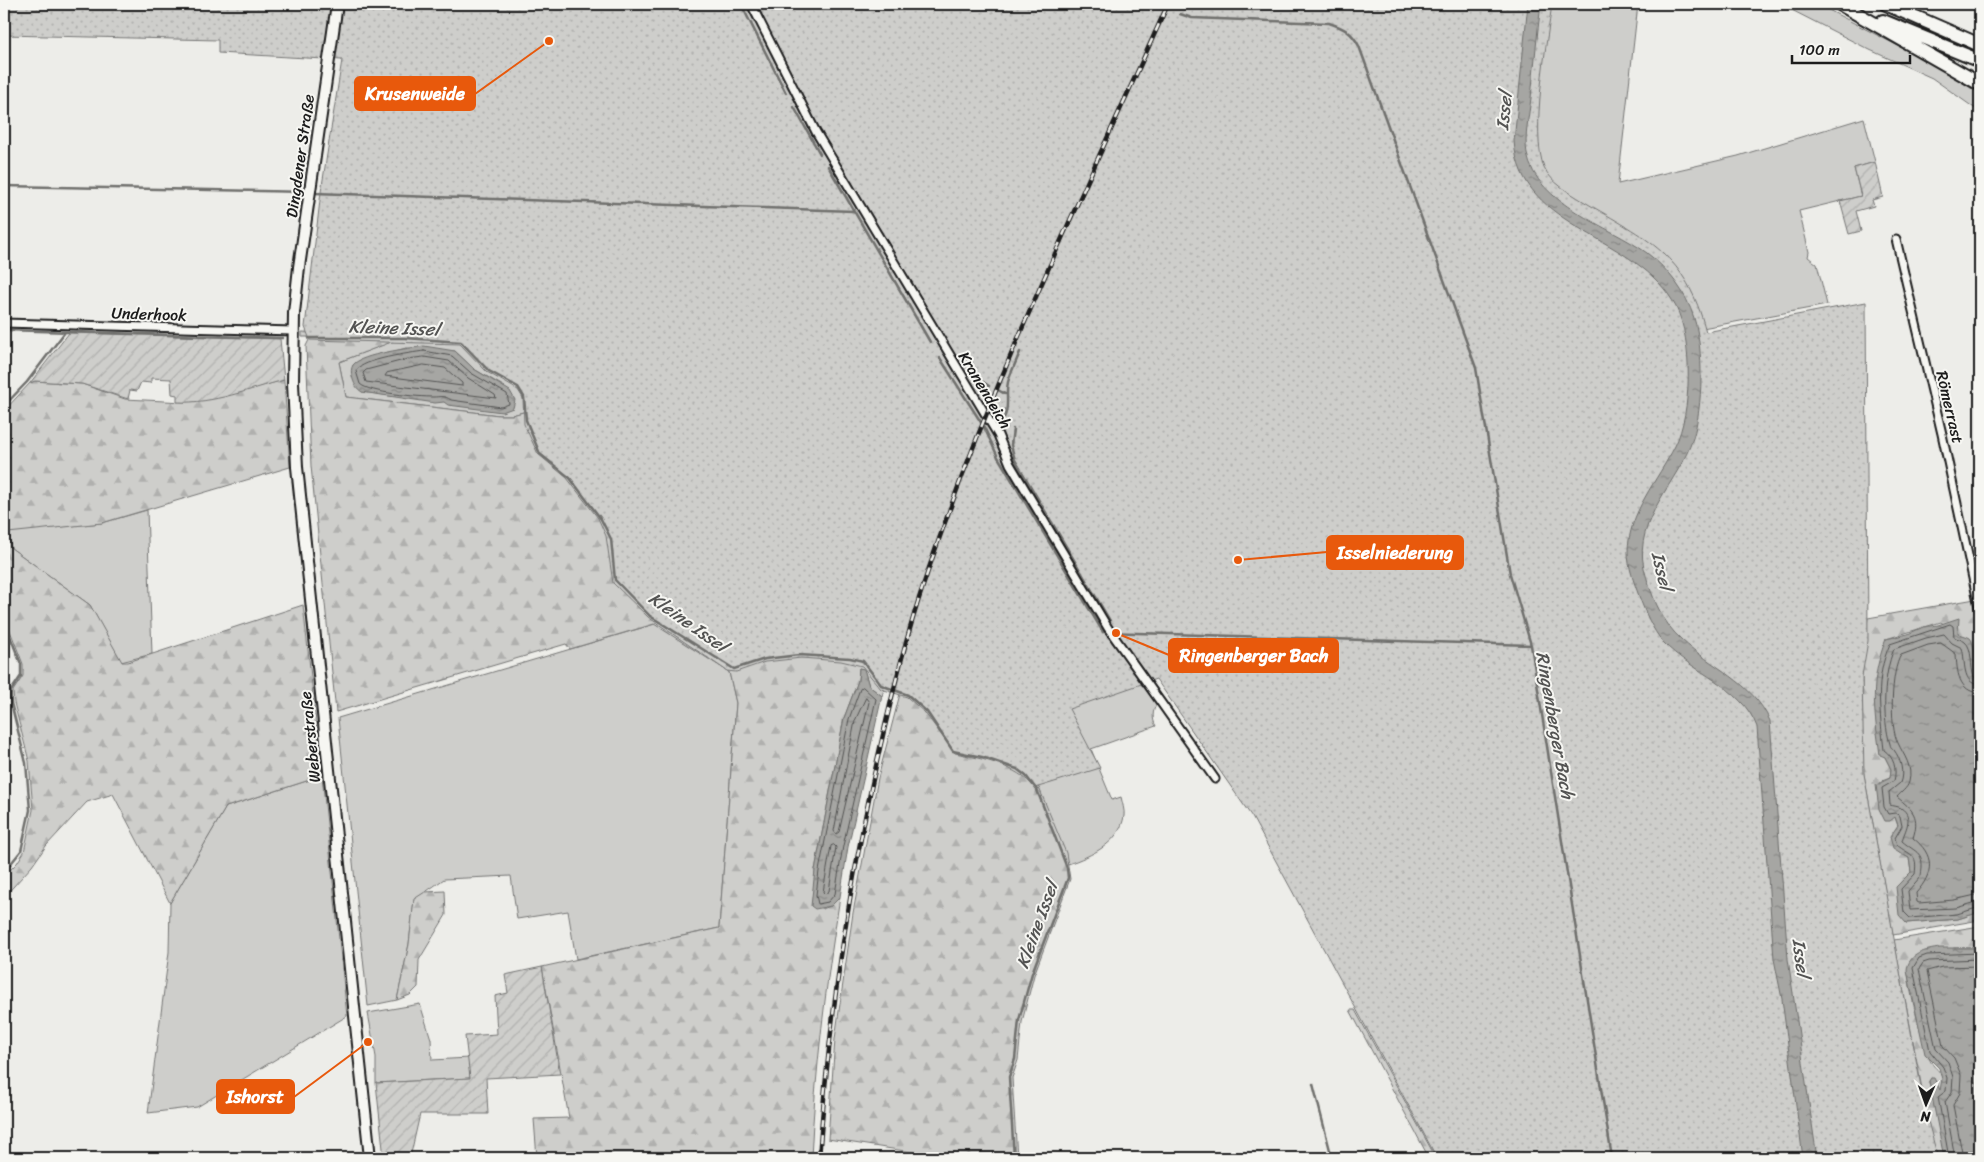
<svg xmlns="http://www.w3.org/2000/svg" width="1984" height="1162" font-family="Sriracha,sans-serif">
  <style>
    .grass { fill: #cececb; stroke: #757574; fill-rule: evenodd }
    .forest { fill: url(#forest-firs); stroke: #757574; fill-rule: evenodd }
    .park { fill: url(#park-dots); stroke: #757574 }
    .garden { fill: url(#garden-furrows); stroke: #757574 }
    .water { fill: url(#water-ripples); stroke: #6f6f6d }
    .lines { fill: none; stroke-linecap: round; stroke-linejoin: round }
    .shore { stroke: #535352; stroke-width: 1 }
    .stream { stroke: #6f6f6d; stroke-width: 2.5 }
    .minor-casing { stroke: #1c1c1c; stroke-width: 11 }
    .secondary-casing { stroke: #1c1c1c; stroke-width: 14 }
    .motorway-casing { stroke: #1c1c1c; stroke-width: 16 }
    .minor { stroke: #f6f6f2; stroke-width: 7 }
    .secondary { stroke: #f6f6f2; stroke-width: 10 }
    .motorway { stroke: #f6f6f2; stroke-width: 12 }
    .rail-casing { stroke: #1c1c1c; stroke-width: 4.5 }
    .rail { stroke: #f6f6f2; stroke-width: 2.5; stroke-dasharray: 8; stroke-linecap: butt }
    .labels { text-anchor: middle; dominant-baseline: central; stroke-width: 4; stroke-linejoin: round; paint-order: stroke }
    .street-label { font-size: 16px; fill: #1c1c1c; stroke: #f6f6f2 }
    .water-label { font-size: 18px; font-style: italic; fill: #535352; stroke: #f6f6f2 }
    .leader { fill: none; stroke: #e8590c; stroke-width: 2 }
    .callout-dot { fill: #e8590c; stroke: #f6f6f2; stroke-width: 2 }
    .callout { fill: #e8590c; stroke: #e8590c; stroke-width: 2 }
    .callout-label { font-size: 18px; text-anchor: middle; font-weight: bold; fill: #fff }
  </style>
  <defs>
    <pattern id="forest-firs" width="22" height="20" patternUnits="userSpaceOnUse" patternTransform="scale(1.25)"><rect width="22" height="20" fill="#cececb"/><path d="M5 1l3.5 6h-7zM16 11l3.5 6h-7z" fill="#b0b0ae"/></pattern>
    <pattern id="park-dots" width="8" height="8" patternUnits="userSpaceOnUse" patternTransform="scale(1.25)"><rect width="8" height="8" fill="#cececb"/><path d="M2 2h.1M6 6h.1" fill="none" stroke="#b0b0ae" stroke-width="1.8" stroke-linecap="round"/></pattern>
    <pattern id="garden-furrows" width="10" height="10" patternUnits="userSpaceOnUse" patternTransform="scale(1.25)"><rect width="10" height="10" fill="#cececb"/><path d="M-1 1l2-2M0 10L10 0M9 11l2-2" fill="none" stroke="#b0b0ae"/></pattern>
    <pattern id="water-ripples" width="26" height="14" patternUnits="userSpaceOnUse" patternTransform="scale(1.25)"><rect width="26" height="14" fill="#a6a6a3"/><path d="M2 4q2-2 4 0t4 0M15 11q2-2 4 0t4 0" fill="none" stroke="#868684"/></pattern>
  </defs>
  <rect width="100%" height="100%" fill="#edede9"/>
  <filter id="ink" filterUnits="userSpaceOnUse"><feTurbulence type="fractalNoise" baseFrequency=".02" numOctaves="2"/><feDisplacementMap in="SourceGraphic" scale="10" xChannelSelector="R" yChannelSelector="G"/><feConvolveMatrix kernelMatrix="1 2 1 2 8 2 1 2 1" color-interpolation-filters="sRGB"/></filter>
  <g filter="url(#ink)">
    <path class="grass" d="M1541,4H1638L1618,184L1738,156L1864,118L1875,162L1854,168L1861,196L1799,211L1809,252L1808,257L1817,264L1827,305L1697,329L1534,175Z
      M1780,4H1817L1937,66L1980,94V112L1932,78L1870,50Z
      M457,339L519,385L527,411L512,415H499L346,397L339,362L393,341ZM406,348L455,351L474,369L505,387L435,402L362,392L353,365L361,360Z
      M147,510L152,654L121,662L90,605L11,548L8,532L102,523Z
      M928,593L1134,682L1144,686L1157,704C1152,710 1152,720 1156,726L1091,749L1112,800L1121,797C1122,802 1125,811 1124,816C1120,843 1091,856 1068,864L1039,788L1028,773Z
      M655,624L729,672L736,703L719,928L576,959L568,911L517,919L511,876L444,879L414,900L409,944L397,1000L368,1006L338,718Z
      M322,776L347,1016L197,1107L148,1113L169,952L170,903L226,807Z
      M420,1004L431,1039L432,1060L469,1058L470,1078L376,1083V1057L368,1013Z"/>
    <path class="forest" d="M302,332L457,336L520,385L764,656L851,655L888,675L882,696L869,686L864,670L859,668L858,681L844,718L815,870L822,909L831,906L840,897C826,984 815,1071 811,1158H537L534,1119L569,1118L542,967L719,928L736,703L729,672L654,624L570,649L566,644L336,712L311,466L306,346L309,340L308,337H302ZM461,340L526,396L527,411L512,415H499L346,397L339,362L394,341Z
      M284,380L290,467L102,523L8,533L11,548L90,605L122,662H128L303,605L322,776L226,807L170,903L113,794L87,802L46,846L32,866L4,897V876L17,863L24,852L33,810L29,761L14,703L13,691L23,676V664L4,615V411L30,383L35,381L82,384L125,399L184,402L211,399Z
      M1975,599L1980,622V679L1975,667L1974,646L1969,638L1958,634L1941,622L1886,639L1885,757L1891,769L1890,778L1882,781L1898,826L1899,853L1909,858L1911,872L1906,923L1958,919L1980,912V920L1893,935L1863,769L1862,671L1868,618Z
      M901,690L1028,773L1039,788L1066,853L1070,879L1034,975L1022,1022L1018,1060L1012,1078L1017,1158H950L828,1139L835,1039L853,913L878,778Z
      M445,891L446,915L419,960L418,987L410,995L397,1000L409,944L414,899L425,892Z
      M1980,926V948H1954L1908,966C1907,986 1922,1039 1929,1058C1935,1073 1944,1067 1942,1089L1939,1090L1937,1082L1929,1081L1944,1153V1158H1935L1894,940Z
      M1350,1010H1355L1436,1158H1429Z"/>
    <path class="park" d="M4,4H1552C1547,41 1530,135 1544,167C1551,183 1569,192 1583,201C1648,240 1686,253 1706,332L1866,302L1868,641L1862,676L1864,774L1926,1114L1938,1158H1437L1252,817L1156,679L1069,709L1100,768L1035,788C1016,765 983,759 955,753L925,713L907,697L881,689L862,666L841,661L801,658L765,662L736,672L727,671L648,617L613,583L606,536L598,518L567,478L538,454L524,424L523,398L518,390L487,372L460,344L310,340L305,327L321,192L342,60L218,53V40L4,35Z"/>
    <path class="garden" d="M1875,162L1883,197L1872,200L1874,206L1856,211L1861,231L1849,234L1840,201L1861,196L1854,168Z
      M69,333L280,339L284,380C250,389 213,404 177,402V395L172,394L171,379L151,378V383L141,382L137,391L130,390L128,399L82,384L35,381L30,383Z
      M542,967L560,1074L486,1078L488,1114H420L410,1158H384L376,1083L470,1078L465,1036L497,1034L495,996L508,993L505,975Z"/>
    <path class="water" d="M1528,4H1541C1537,35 1534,67 1531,98C1529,116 1524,136 1527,154C1537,205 1609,225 1647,253C1668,269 1686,292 1694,318C1704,350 1703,406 1693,438C1679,482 1633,519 1644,568C1650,593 1662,623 1682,640C1711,667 1753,682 1770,721L1788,959L1817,1158H1803L1782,999L1774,959L1757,727C1742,686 1692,673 1663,642C1652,629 1645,612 1639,596C1634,582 1628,567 1628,552C1628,513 1658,480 1675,446C1692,412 1693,341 1676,307C1638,233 1520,232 1514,141Z
      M424,346L455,351L474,369L510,391L515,400L513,408L502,412L448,405L444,402L435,403L362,392C356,388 354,384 352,376C351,373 351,368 353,365C361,354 411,348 424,346Z
      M1959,618L1958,633C1961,635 1967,636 1970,638C1975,643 1976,669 1980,679V912L1958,919L1906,923L1899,915L1896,887L1911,872L1909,858L1893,848L1890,837L1898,825L1895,817L1890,821H1885L1879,809L1876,785L1890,778L1891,769L1885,757L1880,755C1874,710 1869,683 1886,639L1908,634L1923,627L1938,625Z
      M859,668L864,669L869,686L882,696L848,847L840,897L831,906L815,909L811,906L815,870L844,718L858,681Z
      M1940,948H1980V1158H1944L1929,1081L1931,1078H1934L1940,1090L1942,1079L1939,1068L1925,1054L1907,971C1908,953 1926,950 1940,948Z"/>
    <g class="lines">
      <path class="shore" d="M424,351L452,356L471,373L507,394L509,404L501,407L451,400C444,395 440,397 433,397C419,397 369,393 360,384L356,371C362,359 411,353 424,351Z
        M424,357L449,361L468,378L495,395L496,398L374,383L366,382L363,373L366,370L408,359Z
        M424,365L445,368L462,383V386L385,376L387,373Z
        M1980,679L1974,677C1970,668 1973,648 1965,642C1962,639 1957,639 1954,637L1953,626L1950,624L1890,644C1874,679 1880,713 1884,750C1894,757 1897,769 1894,781L1882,788L1884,807L1888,814L1895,813L1900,816L1902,826L1895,838L1897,845C1910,856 1918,852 1915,874L1901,889L1904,912L1910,918L1957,914L1980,907
        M1980,685C1961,684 1966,661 1962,648L1952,643L1944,634L1926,638L1894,649C1883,675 1882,717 1890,744C1891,749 1892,747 1894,750C1901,759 1904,773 1900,783L1889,792L1890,805C1893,806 1897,806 1901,808C1915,817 1904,831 1902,841C1917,854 1925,851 1921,876L1908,891L1910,910L1956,908L1980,901
        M863,687L876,699L843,846L835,894L828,902L818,904L816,895L819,871L849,719L860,689Z
        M1980,693C1958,692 1957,671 1956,654L1941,643L1928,645L1901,655C1891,670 1889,727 1898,743C1904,756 1913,766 1909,782C1907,789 1901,792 1897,797C1913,810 1920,816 1913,838C1935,855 1934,873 1916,893L1917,902L1919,903L1954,900L1980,894
        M866,698L869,702L839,832L836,834L834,831L855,721Z
        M834,845L836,847L829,891L825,894L823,892L831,846Z
        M1949,1158L1938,1097L1946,1091L1947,1078L1943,1067L1930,1051L1913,968L1919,958L1927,955L1980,953
        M1955,1158L1945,1102L1952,1092L1953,1077L1948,1062L1936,1049L1919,969L1923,963L1929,961L1980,959
        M1963,1158L1953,1105L1960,1093L1961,1075L1954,1058L1943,1046L1927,971L1942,967L1980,966"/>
      <path class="stream" d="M741,4L786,93
        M1174,4L1176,6
        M1180,14L1192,18L1329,23C1344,28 1352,32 1359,46L1476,368L1510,574L1531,645L1612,1158
        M794,107L820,154
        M828,166L930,342
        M4,186L308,192
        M314,193L854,211
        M4,330L283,338
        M309,338H405L461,342L489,371L518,387L524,397L526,420L540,454L570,478L601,519L611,539L615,580L650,616L734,669L765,659L799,655L850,658L863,661L881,685L908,695L927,712L953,751L982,757L1017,769L1026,776L1037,790L1067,868L1068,878L1032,973L1019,1020L1015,1059L1009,1077L1014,1158
        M940,358L984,427L998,457L1103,632L1531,645
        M983,382L989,386
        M998,390L1005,394
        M4,406L27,382L65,332
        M1004,418C1010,406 1005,395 1008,382C1011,372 1016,362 1020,352
        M1013,429L1011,445L1015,460L1110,621
        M4,621L21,664V676L11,691V703L26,763L30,810L21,851L4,872
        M1313,1084L1332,1158"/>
      <g class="minor-casing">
        <path id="minor" d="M751,4L816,132L998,435L1010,464L1108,628L1215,779
          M1896,239L1942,434L1980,611
          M4,323L293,331"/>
      </g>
      <g class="secondary-casing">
        <path id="secondary" d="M337,4L299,267L294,313L293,383L297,467L370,1158"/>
      </g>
      <g class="motorway-casing">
        <path id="motorway" d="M1840,4L1980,84
          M1886,4L1980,45
          M1883,21L1980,61"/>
      </g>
      <use href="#minor" class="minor"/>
      <use href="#secondary" class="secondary"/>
      <use href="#motorway" class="motorway"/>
      <g class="rail-casing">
        <path id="rail" d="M819,1158C829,1020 849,883 880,748C892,695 905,641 922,589C988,388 1082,196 1168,4"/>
      </g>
      <use href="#rail" class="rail"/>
    </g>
  </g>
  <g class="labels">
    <g class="street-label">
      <text transform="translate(300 156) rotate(-82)">Dingdener Straße</text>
      <text transform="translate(149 314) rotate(2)">Underhook</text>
      <text transform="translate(985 390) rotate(59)">Kranendeich</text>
      <text transform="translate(1950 407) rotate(77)">Römerrast</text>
      <text transform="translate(310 737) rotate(-96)">Weberstraße</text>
    </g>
    <g class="water-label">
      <text transform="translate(1504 111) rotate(-84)">Issel</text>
      <text transform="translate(394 328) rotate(2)">Kleine Issel</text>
      <text transform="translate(1662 571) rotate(77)">Issel</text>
      <text transform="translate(688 622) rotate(35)">Kleine Issel</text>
      <text transform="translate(1555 725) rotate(80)">Ringenberger Bach</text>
      <text transform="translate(1037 925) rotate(-70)">Kleine Issel</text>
      <text transform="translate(1801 958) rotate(83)">Issel</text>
    </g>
  </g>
  <path class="leader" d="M549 41L475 94M1238 560L1327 552M1116 633L1169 655M368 1042L294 1097"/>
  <g class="callout-dot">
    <circle cx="549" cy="41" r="5"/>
    <circle cx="1238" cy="560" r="5"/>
    <circle cx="1116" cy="633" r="5"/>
    <circle cx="368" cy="1042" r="5"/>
  </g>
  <g class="callout">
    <rect x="355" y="77" width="120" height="33" rx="5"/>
    <rect x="1327" y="536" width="136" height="33" rx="5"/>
    <rect x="1169" y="639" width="169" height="33" rx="5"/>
    <rect x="217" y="1080" width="77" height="33" rx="5"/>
  </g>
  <g class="callout-label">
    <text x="415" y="100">Krusenweide</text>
    <text x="1395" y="559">Isselniederung</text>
    <text x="1254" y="662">Ringenberger Bach</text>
    <text x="255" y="1103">Ishorst</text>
  </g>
  <rect width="1984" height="1162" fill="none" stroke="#f6f6f2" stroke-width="20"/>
  <rect x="10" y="10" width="1964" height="1142" fill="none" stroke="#1c1c1c" stroke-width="2" filter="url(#ink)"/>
  <g transform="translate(1926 1104) rotate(182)" stroke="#f6f6f2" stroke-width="4" paint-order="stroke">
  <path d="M0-4L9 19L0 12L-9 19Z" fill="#1c1c1c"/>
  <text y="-8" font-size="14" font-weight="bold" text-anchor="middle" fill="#1c1c1c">N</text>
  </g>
  <path d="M1792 55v8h118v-8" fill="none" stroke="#1c1c1c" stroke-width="2.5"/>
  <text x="1799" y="55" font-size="15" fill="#1c1c1c" stroke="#f6f6f2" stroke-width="4" paint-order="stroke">100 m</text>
</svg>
